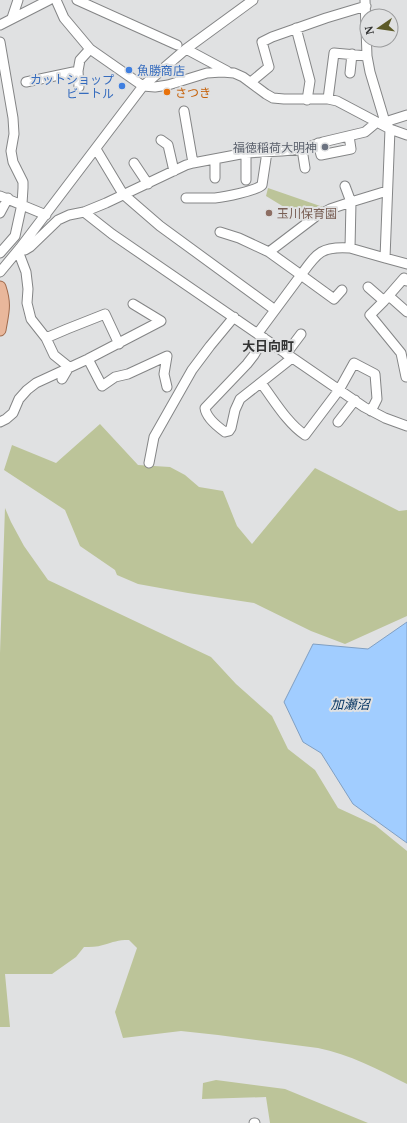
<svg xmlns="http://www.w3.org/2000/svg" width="407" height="1123" font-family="'PT Serif','Noto Sans JP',serif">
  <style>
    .green { fill: #bcc499 }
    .water { fill: #a1cdff; stroke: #809fc2 }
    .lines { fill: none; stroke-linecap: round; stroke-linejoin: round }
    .minor-casing { stroke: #848586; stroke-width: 11 }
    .major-casing { stroke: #a06a4c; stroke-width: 13 }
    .minor { stroke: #fff; stroke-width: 9 }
    .major { stroke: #e9b79b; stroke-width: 11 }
    .shop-dot { fill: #3f7fe0; stroke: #e0e1e2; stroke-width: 1.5 }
    .food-dot { fill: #e8710a; stroke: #e0e1e2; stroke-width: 1.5 }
    .worship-dot { fill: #6b7280; stroke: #e0e1e2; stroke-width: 1.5 }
    .education-dot { fill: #8d6e63; stroke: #e0e1e2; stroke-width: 1.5 }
    .labels { text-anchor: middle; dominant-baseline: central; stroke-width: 4; stroke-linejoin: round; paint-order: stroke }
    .shop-label { font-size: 12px; fill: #366cbe; stroke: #e0e1e2; text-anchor: start }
    .food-label { font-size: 12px; fill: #c56008; stroke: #e0e1e2; text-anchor: start }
    .worship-label { font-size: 12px; fill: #5b616d; stroke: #e0e1e2; text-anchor: end }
    .education-label { font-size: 12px; fill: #785e54; stroke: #e0e1e2; text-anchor: start }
    .neighbourhood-label { font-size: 13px; font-weight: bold; fill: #323333; stroke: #e0e1e2 }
    .water-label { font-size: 13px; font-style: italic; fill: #083764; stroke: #e0e1e2 }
  </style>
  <rect width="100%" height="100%" fill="#e0e1e2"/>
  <path class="green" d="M268,188L323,207L303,222L284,207L266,196Z
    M100,424L138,465L170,467L185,475L199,487L223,491L237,526L252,544L315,468L399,511L407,510V616L345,644L311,631L254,603L188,593L138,584L117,575L115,570L80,546L65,510L4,470L12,445L56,463Z
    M5,508L11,522L24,546L48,580L211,657L236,684L272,716L288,749L315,770L338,808L375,825L407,851V1084C379,1070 349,1054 318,1048L218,1035L181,1031L123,1038L115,1012L137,948L129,940C117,940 114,942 103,945C97,947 90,947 84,947L76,957L52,974H5L10,1027H0V653Z
    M216,1080L285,1089L368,1123H270L266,1097L202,1099L203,1083Z"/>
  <path class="water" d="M407,622V843L353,804L321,753L303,742L284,702L313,644L368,649Z"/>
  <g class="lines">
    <g class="minor-casing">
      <path id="minor" d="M56,0L64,18L90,49L143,86L155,87L168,85L207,73L222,72L234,73L243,77L266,94L273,98L284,99H328L337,101L390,129L407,135
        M77,0L177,45
        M365,0L367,56L370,72L385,122L390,129L385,258L407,264
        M12,18L18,0
        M0,25L49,0
        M296,28L310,81L307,100
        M0,42L13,118L14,134L11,151L13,162L23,182V188L22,204L15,236L0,253
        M186,49L227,71
        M78,71L79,87
        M350,73L352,54
        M26,82L78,71L80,60L90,49
        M251,82L269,67L262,42L272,37L326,18L366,6
        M328,99L334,53L367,56
        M184,111L193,163
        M385,122L407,115
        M161,140L168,145L174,171
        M318,143L321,155L351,149L349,136
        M96,149L123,194L160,226L275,310
        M302,149L305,168
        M246,153V180
        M215,159V178
        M134,163L148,184
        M0,196L46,215
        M186,198C196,198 206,198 215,198C224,197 256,191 262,185L267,152
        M84,212L112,234L364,407L385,418L407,426
        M0,213L8,198
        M220,232L239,238L269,252L315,217L330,209L351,202L345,186
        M20,248L25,250L30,247L58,220L69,215L84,212L106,203L186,165L193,163L246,153L282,151L302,149L323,142L365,132L377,122
        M18,251L26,272L28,289L27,303L31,319L46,338L54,355L69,367L62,379
        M385,258L350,248L351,202L387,191
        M0,272L20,248L143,86L186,49L253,0
        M368,287L384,301
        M342,290L334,299L301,275C317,253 321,246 350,248
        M389,296L407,312
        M258,333L301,275L269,252
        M46,338L67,329L105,314L119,344
        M264,338L254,355L247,364L205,408C206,417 218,427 225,432L229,431L231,428L235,410L240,399L292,358
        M286,354L301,334
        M88,359L102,386L115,377L128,374L167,356L164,374L167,387
        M406,377L401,353L370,315L384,301L404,278L407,281
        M261,383C274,400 287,423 305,435L339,390L354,363L375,374L377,399L371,411
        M0,422L6,419L13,413L19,399L27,390L36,383L88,359L161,321L133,304
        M338,422L355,400
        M149,463L154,437L192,370L210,346L234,317
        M254,1123H255"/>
    </g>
    <g class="major-casing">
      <path id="major" d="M0,287C6,305 3,312 0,330"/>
    </g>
    <use href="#minor" class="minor"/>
    <use href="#major" class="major"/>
  </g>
  <g class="shop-dot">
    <circle cx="129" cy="70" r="4"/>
    <circle cx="122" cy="86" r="4"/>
  </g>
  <circle class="food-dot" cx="167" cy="92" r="4"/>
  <circle class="worship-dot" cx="325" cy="147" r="4"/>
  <circle class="education-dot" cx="269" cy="213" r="4"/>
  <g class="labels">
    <g class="shop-label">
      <text x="137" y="70">魚勝商店</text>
      <text x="114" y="79" text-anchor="end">カットショップ<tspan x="114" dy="14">ビートル</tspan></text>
    </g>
    <g class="food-label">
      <text x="175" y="92">さつき</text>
    </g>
    <g class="worship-label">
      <text x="317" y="147">福徳稲荷大明神</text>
    </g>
    <g class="education-label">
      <text x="277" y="213">玉川保育園</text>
    </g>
    <g class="neighbourhood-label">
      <text x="268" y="346">大日向町</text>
    </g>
    <g class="water-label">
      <text x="350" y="704">加瀬沼</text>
    </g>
  </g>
  <g transform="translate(379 28) rotate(257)"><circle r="19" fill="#e0e1e2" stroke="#9a9b9c"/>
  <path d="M0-3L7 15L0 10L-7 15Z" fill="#5d5b28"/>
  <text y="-6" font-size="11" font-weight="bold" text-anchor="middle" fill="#323333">N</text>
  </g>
</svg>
